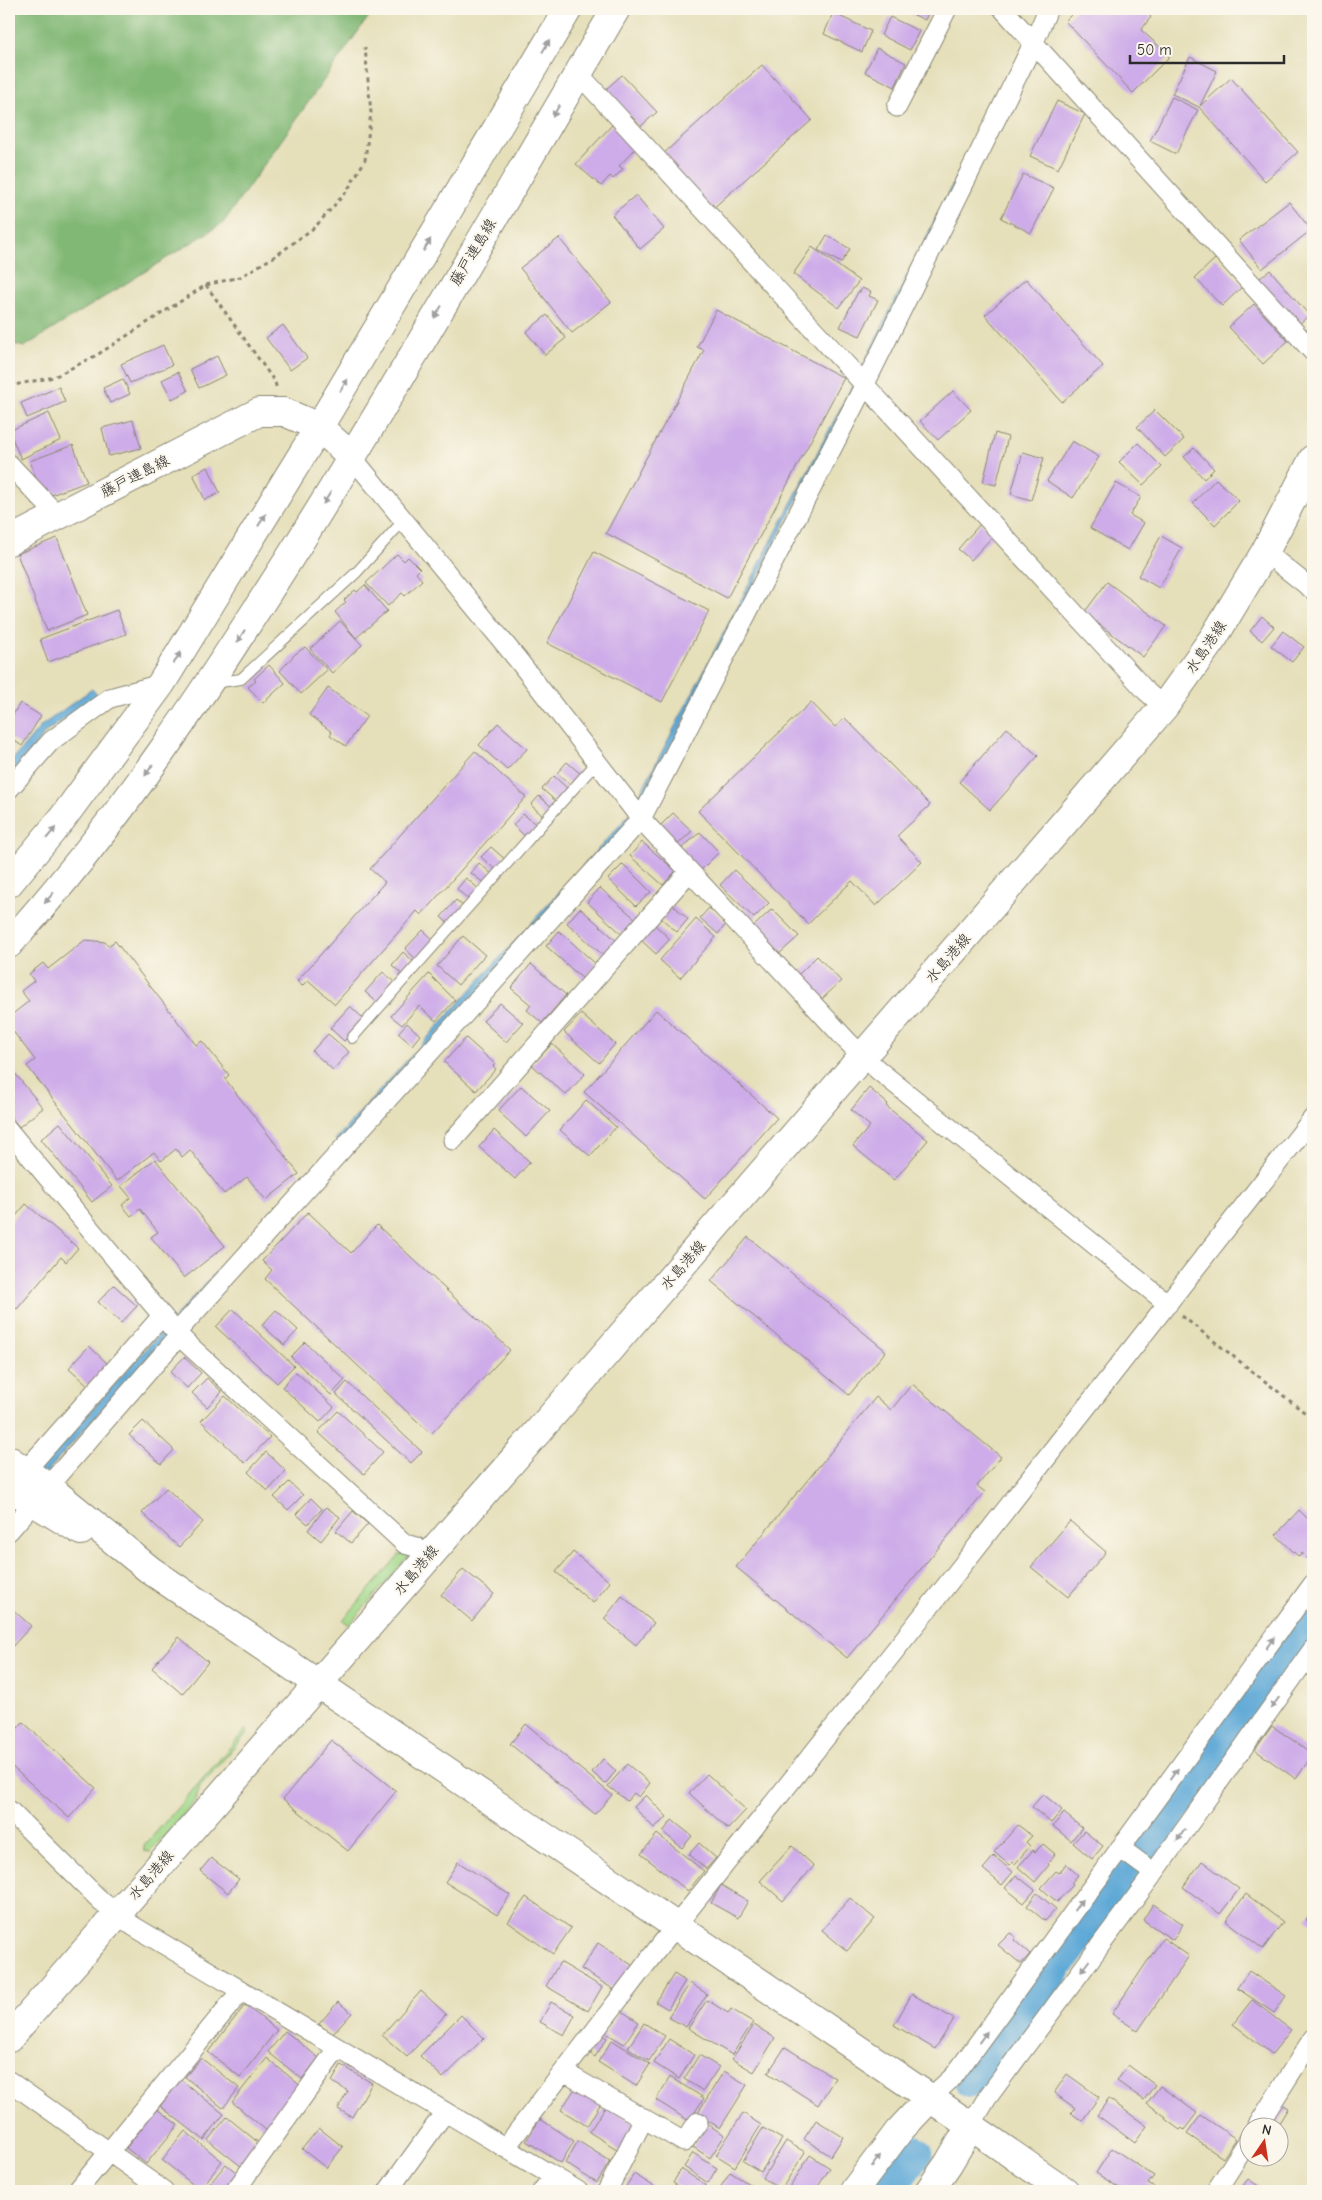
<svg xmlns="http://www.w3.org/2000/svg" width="1322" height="2200" font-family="'Comic Neue','Klee One',sans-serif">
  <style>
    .green { fill: #a2d889; stroke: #66825a }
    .forest { fill: #81b875; stroke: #567250 }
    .water { fill: #5fa9d7; stroke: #456a81 }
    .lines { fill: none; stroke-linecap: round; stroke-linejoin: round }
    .stream { stroke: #5fa9d7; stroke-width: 6 }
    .river { stroke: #5fa9d7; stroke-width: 36 }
    .building { fill: #ceace9 }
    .lane-casing { stroke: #888572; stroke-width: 12 }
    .street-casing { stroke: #888572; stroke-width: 21 }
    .secondary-casing { stroke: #888572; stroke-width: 30 }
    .path { stroke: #888572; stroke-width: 3; stroke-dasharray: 4 4; stroke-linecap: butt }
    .lane { stroke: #fff; stroke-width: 10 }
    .street { stroke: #fff; stroke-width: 19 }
    .secondary { stroke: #fff; stroke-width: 28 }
    .oneway { fill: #a0a0a0 }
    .labels { text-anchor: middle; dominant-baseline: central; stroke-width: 4; stroke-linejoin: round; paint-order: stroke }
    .street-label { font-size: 15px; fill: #2b2b2b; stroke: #fbf7ec }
  </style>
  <rect width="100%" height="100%" fill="#fbf7ec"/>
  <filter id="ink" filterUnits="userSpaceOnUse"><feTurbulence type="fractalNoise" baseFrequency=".02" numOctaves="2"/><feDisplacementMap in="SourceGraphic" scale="10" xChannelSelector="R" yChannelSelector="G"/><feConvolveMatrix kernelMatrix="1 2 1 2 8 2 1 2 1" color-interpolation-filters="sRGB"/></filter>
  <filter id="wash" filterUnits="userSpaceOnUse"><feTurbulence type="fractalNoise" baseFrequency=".0096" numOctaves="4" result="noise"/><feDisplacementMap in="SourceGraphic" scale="20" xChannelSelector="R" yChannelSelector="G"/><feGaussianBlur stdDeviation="1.12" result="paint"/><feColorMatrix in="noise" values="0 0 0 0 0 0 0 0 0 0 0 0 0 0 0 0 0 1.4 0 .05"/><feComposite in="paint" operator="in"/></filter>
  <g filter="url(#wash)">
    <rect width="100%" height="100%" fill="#e5dfba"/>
    <path class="green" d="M412,1552L349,1625L343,1620L399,1555Z
      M246,1729L248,1732L200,1786L195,1801L150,1852L144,1851V1846Z"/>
    <path class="forest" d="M9,9H374L223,223L24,347L9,343Z"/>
    <path class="water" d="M1047,9L635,818L339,1144L335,1140L629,815L864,363L976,137Z
      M92,689L98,695L46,732L9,777V764L41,726Z
      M233,1253L238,1257L178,1324L173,1319Z
      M160,1333L165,1338L9,1515V1503Z"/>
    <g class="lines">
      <path class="stream" d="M981,2085L1153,1853L1313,1631
        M904,2191L926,2161"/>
      <path class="river" d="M971,2079L1196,1777L1313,1613
        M887,2191L915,2153"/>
    </g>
    <g id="blocks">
      <path class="building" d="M901,9H930L925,20Z
        M1077,9H1143L1151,17L1141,30L1170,56L1133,93L1065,21Z
        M833,13L871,31L862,52L824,34Z
        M890,17L919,31L910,50L881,35Z
        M877,48L906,63L895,87L865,72Z
        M1190,57L1217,71L1200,106L1231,78L1298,152L1265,181L1199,107L1172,94Z
        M762,65L812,120L711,210L662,155Z
        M622,75L657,112L640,127L605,90Z
        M1172,97L1198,110L1176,154L1150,141Z
        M1057,101L1085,114L1058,169L1030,156Z
        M612,125L637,147L619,166L623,169L613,179L610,176L601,186L576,164Z
        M1023,174L1054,188L1031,233L1001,218Z
        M636,195L664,229L640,249L612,215Z
        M1289,202L1311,230L1262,269L1239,240Z
        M827,235L850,249L841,263L818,250Z
        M559,238L611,302L572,333L520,268Z
        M812,247L859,281L839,308L793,274Z
        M1216,258L1243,286L1222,306L1195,278Z
        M1270,270L1309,315L1295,328L1255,282Z
        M1026,279L1103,366L1062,402L985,315Z
        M862,288L871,292L869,296L878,300L860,336L840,327L858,292H860Z
        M1254,304L1288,341L1263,364L1229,327Z
        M716,310L844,378L727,598L606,533L704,350L697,347Z
        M547,315L566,338L545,355L526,332Z
        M283,325L307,358L290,370L266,338Z
        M163,345L172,365L130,383L121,364Z
        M217,356L226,375L199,388L190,369Z
        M178,372L188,391L172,399L162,380Z
        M123,379L130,394L110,403L103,388Z
        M59,387L65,402L27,418L21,403Z
        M953,391L971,410L938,440L920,421Z
        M1155,410L1184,439L1165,457L1137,427Z
        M49,413L61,440L21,459L9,431Z
        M133,420L141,448L109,456L102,428Z
        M995,433L1008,437L996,485L983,482Z
        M1072,441L1099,457L1073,498L1047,481Z
        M1138,443L1162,467L1143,485L1119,462Z
        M73,445L87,482L43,498L30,461Z
        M1194,448L1214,469L1204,479L1184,457Z
        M1023,452L1044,458L1031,500L1011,494Z
        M208,467L220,493L205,500L193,474Z
        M1216,479L1239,501L1215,525L1193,503Z
        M1116,483L1141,497L1130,515L1144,523L1128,550L1090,528Z
        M981,523L994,535L971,560L958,549Z
        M1161,536L1182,548L1159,588L1138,576Z
        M57,538L87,615L47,631L17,554Z
        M594,552L709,611L662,702L547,643Z
        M397,554L404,561L408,557L420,569L416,573L422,580L405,596L402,593L388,606L366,583Z
        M1107,582L1166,626L1143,657L1084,613Z
        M365,585L387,611L356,638L335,612L346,602L344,600L355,590L357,592Z
        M117,610L126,634L48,662L40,639Z
        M1262,616L1274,627L1262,641L1250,631Z
        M340,621L362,645L332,673L310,649Z
        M1283,631L1304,647L1292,662L1271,646Z
        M305,647L327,670L301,694L280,671L294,655Z
        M269,665L285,683L263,703L248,687L256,681L254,679Z
        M328,688L367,716L346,746L330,735L332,732L309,715Z
        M811,702L835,727L845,718L930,805L897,836L922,862L876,906L852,881L808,924L698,811Z
        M20,703L41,716L22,746L9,737V721Z
        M498,723L527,749L507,770L479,745Z
        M1007,728L1038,756L990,810L959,782Z
        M475,751L526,797L421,915L417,911L335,1004L308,980L302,986L297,981L385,882L370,869Z
        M567,762L583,776L573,787L557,773Z
        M554,776L569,790L558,803L542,789Z
        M539,796L553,808L545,818L531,805Z
        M673,813L692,831L677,845L659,827Z
        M523,814L538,826L527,838L513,825Z
        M700,832L719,852L700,871L680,850Z
        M642,842L676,871L663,885L630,856Z
        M491,847L507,861L498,872L481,857Z
        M479,863L493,875L485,884L471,873Z
        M623,864L651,892L636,906L608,879Z
        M734,870L769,903L754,918L720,885Z
        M466,878L480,890L470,901L457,889Z
        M600,888L638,921L624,936L587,902Z
        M456,900L465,908L450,925L441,917Z
        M673,905L688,919L677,932L661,918Z
        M580,908L618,942L605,957L567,923Z
        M709,908L727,923L718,934L700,918Z
        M772,909L799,936L778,955L752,928Z
        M696,919L716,937L680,978L660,960Z
        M655,925L670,939L656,954L641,940Z
        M423,930L435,941L417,960L405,949Z
        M559,931L597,965L584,980L546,946Z
        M463,936L485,955L458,985L437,966Z
        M85,940L105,942L108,946L115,941L196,1045L202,1041L229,1075L225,1079L299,1174L266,1200L247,1177L224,1194L190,1150L182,1157L176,1149L161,1161L154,1152L117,1181L27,1066L35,1060L9,1026V1017L29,1001L21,991L34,981L29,974L43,963L48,969Z
        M403,952L415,963L404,976L392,965Z
        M817,956L841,981L820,1001L796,977Z
        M531,964L566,995L542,1023L527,1010L531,1005L511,988Z
        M383,972L396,983L378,1003L365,992Z
        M429,974L455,1000L436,1021L419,1006L402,1025L391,1016Z
        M500,1003L523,1023L506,1042L483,1021Z
        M350,1006L364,1019L344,1041L330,1028Z
        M656,1010L777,1118L705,1199L584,1092Z
        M581,1014L615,1044L599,1063L564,1032Z
        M407,1023L420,1035L412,1045L398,1033Z
        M328,1034L349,1052L333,1070L312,1051Z
        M466,1038L495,1064L493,1066L496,1069L476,1091L444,1062Z
        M552,1044L585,1074L566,1095L532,1065Z
        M9,1066L43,1108L19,1127L9,1114Z
        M521,1086L550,1111L526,1137L498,1111Z
        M869,1088L888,1104L886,1106L928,1140L894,1180L853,1146L870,1126L851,1110Z
        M586,1100L616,1127L590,1156L560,1130Z
        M60,1123L112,1186L92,1202L41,1139Z
        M494,1130L530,1162L515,1179L479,1147Z
        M155,1159L225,1246L184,1278L151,1237L158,1232L140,1209L131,1216L122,1205L131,1198L121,1186Z
        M26,1204L78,1248L66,1262L61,1257L17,1309L9,1302V1224Z
        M308,1212L351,1253L377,1225L510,1350L431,1434L265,1279L272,1270L262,1261Z
        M748,1237L886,1351L849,1395L711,1281Z
        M114,1285L137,1306L121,1323L98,1302Z
        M233,1309L294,1366L277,1383L216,1327Z
        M276,1310L298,1330L284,1345L262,1325Z
        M305,1342L345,1380L331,1395L291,1357Z
        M89,1346L109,1365L89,1386L69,1368Z
        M184,1357L201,1373L187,1388L170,1372Z
        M296,1372L334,1407L320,1422L282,1387Z
        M207,1378L222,1392L207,1407L192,1393Z
        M347,1382L422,1452L411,1463L336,1394Z
        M912,1384L1001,1457L977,1486L985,1492L847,1658L736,1567L876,1397L891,1410Z
        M225,1396L270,1437L245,1463L201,1421Z
        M338,1411L383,1452L364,1474L318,1432Z
        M143,1421L174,1450L161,1464L129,1435Z
        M266,1452L286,1471L268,1491L248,1472Z
        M289,1482L303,1495L288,1510L274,1497Z
        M166,1488L203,1522L179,1547L142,1513Z
        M311,1498L322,1509L308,1524L296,1514Z
        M326,1507L340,1517L321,1541L308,1530Z
        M1299,1510L1313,1524V1556L1309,1560L1302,1553L1299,1557L1276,1535Z
        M353,1511L368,1524L351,1543L336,1531Z
        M1070,1521L1106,1552L1068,1597L1031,1567Z
        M573,1552L610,1582L593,1603L556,1572Z
        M463,1569L494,1594L472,1621L441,1595Z
        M622,1596L654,1623L636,1645L604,1619Z
        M9,1606L31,1626L11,1648L9,1647Z
        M179,1637L208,1662L182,1694L152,1668Z
        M23,1722L96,1788L69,1818L9,1764V1738Z
        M526,1724L612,1795L595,1814L510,1744Z
        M1272,1726L1313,1754L1296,1779L1255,1750Z
        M331,1740L396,1791L348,1851L283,1799Z
        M603,1759L616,1771L605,1784L592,1772Z
        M627,1764L650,1783L639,1797L634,1793L627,1801L608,1786Z
        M707,1774L746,1810L728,1829L689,1793Z
        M1043,1794L1062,1810L1051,1823L1032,1807Z
        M646,1795L667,1817L654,1828L634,1807Z
        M1064,1813L1082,1828L1071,1841L1053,1826Z
        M672,1820L692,1836L682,1848L663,1832Z
        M1018,1825L1032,1836L1026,1842L1030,1846L1015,1864L1012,1862L1009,1865L994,1852Z
        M1084,1831L1103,1846L1092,1859L1073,1843Z
        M657,1834L704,1871L688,1891L641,1854Z
        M699,1843L716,1858L706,1869L689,1854Z
        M1043,1844L1055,1854L1048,1863L1049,1865L1035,1882L1018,1867L1033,1850L1035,1852Z
        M792,1846L814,1866L783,1901L760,1881Z
        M994,1856L1013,1872L1002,1885L983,1869Z
        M211,1858L239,1879L228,1893L200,1871Z
        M1202,1861L1239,1889L1220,1914L1183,1887Z
        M458,1862L510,1895L497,1915L445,1882Z
        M1066,1864L1078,1875L1071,1883L1073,1885L1057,1902L1041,1888L1056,1871L1059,1873Z
        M1016,1875L1035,1890L1024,1903L1005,1888Z
        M721,1885L748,1901L738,1918L711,1903Z
        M1037,1893L1056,1909L1045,1921L1027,1906Z
        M1246,1894L1283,1922L1263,1949L1226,1921Z
        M526,1897L571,1928L553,1954L508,1922Z
        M850,1898L875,1919L847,1951L822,1930Z
        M1153,1904L1183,1924L1173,1940L1143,1920Z
        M1313,1908V1925L1306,1920Z
        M1010,1933L1016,1937L1014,1940L1030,1954L1021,1964L998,1945Z
        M1163,1938L1189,1956L1138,2031L1112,2014Z
        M598,1943L635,1967L618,1992L581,1969Z
        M560,1962L602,1987L588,2011L546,1986Z
        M1249,1971L1286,1996L1274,2013L1237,1988Z
        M674,1974L685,1981L668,2009L656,2002Z
        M690,1983L707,1994L686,2027L668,2017Z
        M421,1991L446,2014L407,2057L382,2035Z
        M912,1994L954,2019L935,2049L894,2025Z
        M707,2000L728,2013L731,2009L753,2022L732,2055L688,2028Z
        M1252,2000L1291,2030L1272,2054L1233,2024Z
        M338,2002L352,2013L332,2035L319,2024Z
        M551,2002L575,2015L564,2035L540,2022Z
        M245,2005L277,2030L240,2077L208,2052Z
        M620,2010L639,2022L624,2044L606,2033Z
        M461,2015L484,2038L443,2078L420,2056Z
        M644,2023L665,2036L649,2061L628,2048Z
        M754,2025L775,2038L754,2072L732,2059Z
        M285,2031L319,2058L302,2079L268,2052Z
        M600,2033L607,2038L595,2057L588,2052Z
        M669,2039L694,2055L679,2079L654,2063Z
        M612,2040L650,2064L636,2086L598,2062Z
        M785,2047L835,2078L818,2105L768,2073Z
        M699,2055L719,2067L703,2091L684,2079Z
        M201,2058L239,2088L223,2108L185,2077Z
        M267,2058L302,2087L267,2131L232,2102Z
        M341,2065L372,2083L352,2117L338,2109L348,2091L332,2082Z
        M1128,2065L1155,2085L1144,2100L1117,2081Z
        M724,2071L747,2085L720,2128L697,2114Z
        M1067,2074L1099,2097L1082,2121L1071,2113L1075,2108L1054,2093Z
        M670,2077L704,2098L689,2121L656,2100Z
        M181,2080L224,2114L204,2140L160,2106Z
        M1160,2086L1197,2113L1184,2130L1182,2128L1180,2130L1165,2119L1166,2117L1147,2103Z
        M576,2087L601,2103L587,2126L561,2110Z
        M1109,2099L1147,2126L1135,2143L1097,2115Z
        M1275,2101L1288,2108L1276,2128H1270L1262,2123Z
        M606,2106L637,2125L620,2151L589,2132Z
        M157,2109L178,2125L146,2164L126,2148Z
        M743,2113L761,2125L735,2167L716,2155Z
        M1201,2115L1236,2139L1223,2158L1187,2134Z
        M227,2117L260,2144L242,2167L208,2140Z
        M540,2119L574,2141L561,2163L526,2141Z
        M816,2120L843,2137L831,2156L804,2139Z
        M707,2124L725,2135L710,2158L693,2147Z
        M319,2128L343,2147L326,2168L302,2149Z
        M763,2128L782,2139L761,2172L743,2161Z
        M185,2131L222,2161L200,2190L162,2160Z
        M578,2141L610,2161L597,2183L565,2163Z
        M786,2141L805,2152L781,2190L763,2178Z
        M1112,2148L1154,2176L1148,2184L1160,2191H1124L1096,2173Z
        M693,2153L717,2168L708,2183L684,2167Z
        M810,2155L830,2168L815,2191H793L789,2189Z
        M226,2164L242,2177L231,2191H204Z
        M681,2169L706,2185L702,2191H686L673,2183Z
        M730,2172L754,2187L752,2191H724L720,2188Z
        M634,2174L661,2191H623Z
        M1248,2179L1266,2191H1239Z"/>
    </g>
  </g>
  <g filter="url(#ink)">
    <use href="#blocks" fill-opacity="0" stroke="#888572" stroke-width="1"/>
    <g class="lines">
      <g class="lane-casing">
        <path id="lane" d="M214,683L241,679L357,572L403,521
          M352,1038L598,761"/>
      </g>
      <g class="street-casing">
        <path id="street" d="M1003,9L1313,352
          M578,73L1147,692L1164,707
          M897,107L947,9
          M352,457L518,660L641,819L849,1043L878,1070L1168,1304
          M9,464L58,516
          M1265,552L1313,590
          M9,789L51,741L110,698L161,684
          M9,1131L179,1336L405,1544L416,1547L427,1556
          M453,1140L689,872
          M176,1333L641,819L864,386L1034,42L1048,9
          M18,1479L162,1316
          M9,1531L179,1336
          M9,1810L101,1901L133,1926L578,2191
          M1120,1848L1154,1873
          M564,2072L684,2142L698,2122
          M9,2081L164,2191
          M930,2098L954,2076L1313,1584
          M970,2127L987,2098L1154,1873L1313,1649
          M1256,2128L1313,2038
          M505,2148L659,1947L935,1600L1313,1118
          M77,2191L241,1991
          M235,2191L337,2049
          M388,2191L445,2112
          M542,2191L553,2177
          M607,2191L644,2118
          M1216,2191L1250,2138"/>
      </g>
      <g class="secondary-casing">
        <path id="secondary" d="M9,541L259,412H284L319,427L352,457
          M9,883L62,819L161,684L319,427L568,9
          M9,944C121,821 212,681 301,540C410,365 512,186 616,9
          M9,1460L48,1487L150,1570L930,2098L1065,2191
          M9,1487L81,1531
          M9,2038L582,1381L1164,707L1214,637L1265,552L1313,459
          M854,2191L899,2131L930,2098
          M929,2191L948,2164L970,2127"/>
      </g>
      <path class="path" d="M206,285L275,382L277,390
        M9,386L54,377L97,355L206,285L240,277L277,255L315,227L347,191L365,160L371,113L365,47
        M1182,1316L1313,1419"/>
      <use href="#lane" class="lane"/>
      <use href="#street" class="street"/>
      <use href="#secondary" class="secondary"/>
    </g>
    <defs><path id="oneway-solid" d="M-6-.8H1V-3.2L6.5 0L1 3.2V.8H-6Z" transform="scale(1.25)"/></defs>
    <g class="oneway">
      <use href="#oneway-solid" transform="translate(546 46) rotate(-59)"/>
      <use href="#oneway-solid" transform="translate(556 111) rotate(120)"/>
      <use href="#oneway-solid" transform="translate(427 245) rotate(-59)"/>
      <use href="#oneway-solid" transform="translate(438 312) rotate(121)"/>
      <use href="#oneway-solid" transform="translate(344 385) rotate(-59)"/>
      <use href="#oneway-solid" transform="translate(327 498) rotate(122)"/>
      <use href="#oneway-solid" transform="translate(262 520) rotate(-58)"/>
      <use href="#oneway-solid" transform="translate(241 636) rotate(122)"/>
      <use href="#oneway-solid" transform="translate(177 658) rotate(-59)"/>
      <use href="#oneway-solid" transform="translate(149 770) rotate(125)"/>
      <use href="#oneway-solid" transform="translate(51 833) rotate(-50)"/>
      <use href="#oneway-solid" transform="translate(49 898) rotate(130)"/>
      <use href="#oneway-solid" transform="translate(1270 1643) rotate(-54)"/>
      <use href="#oneway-solid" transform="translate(1275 1703) rotate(125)"/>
      <use href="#oneway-solid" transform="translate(1174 1774) rotate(-54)"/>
      <use href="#oneway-solid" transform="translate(1181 1835) rotate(125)"/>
      <use href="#oneway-solid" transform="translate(1078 1905) rotate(-54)"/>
      <use href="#oneway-solid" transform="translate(1085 1966) rotate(127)"/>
      <use href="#oneway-solid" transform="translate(983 2037) rotate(-54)"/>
      <use href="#oneway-solid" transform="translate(876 2161) rotate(-53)"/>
    </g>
  </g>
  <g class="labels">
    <g class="street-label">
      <text transform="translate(473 252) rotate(-59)">藤戸連島線</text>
      <text transform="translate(135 476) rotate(-27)">藤戸連島線</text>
      <text transform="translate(1206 647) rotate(-56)">水島港線</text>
      <text transform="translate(948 958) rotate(-49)">水島港線</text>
      <text transform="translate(683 1265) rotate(-49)">水島港線</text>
      <text transform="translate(416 1570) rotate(-50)">水島港線</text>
      <text transform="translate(151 1875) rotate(-49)">水島港線</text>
    </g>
  </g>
  <rect width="1322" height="2200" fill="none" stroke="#fbf7ec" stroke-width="30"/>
  <g transform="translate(1264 2142) rotate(13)"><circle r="24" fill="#fbf7ec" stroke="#a8a59f"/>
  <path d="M0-4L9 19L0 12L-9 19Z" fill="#c8321e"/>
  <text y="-8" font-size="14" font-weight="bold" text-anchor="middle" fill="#2b2b2b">N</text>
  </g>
  <path d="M1130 55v8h154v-8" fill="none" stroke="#2b2b2b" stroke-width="2.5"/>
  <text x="1137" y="55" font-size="15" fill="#2b2b2b" stroke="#fbf7ec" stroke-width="4" paint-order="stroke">50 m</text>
</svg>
